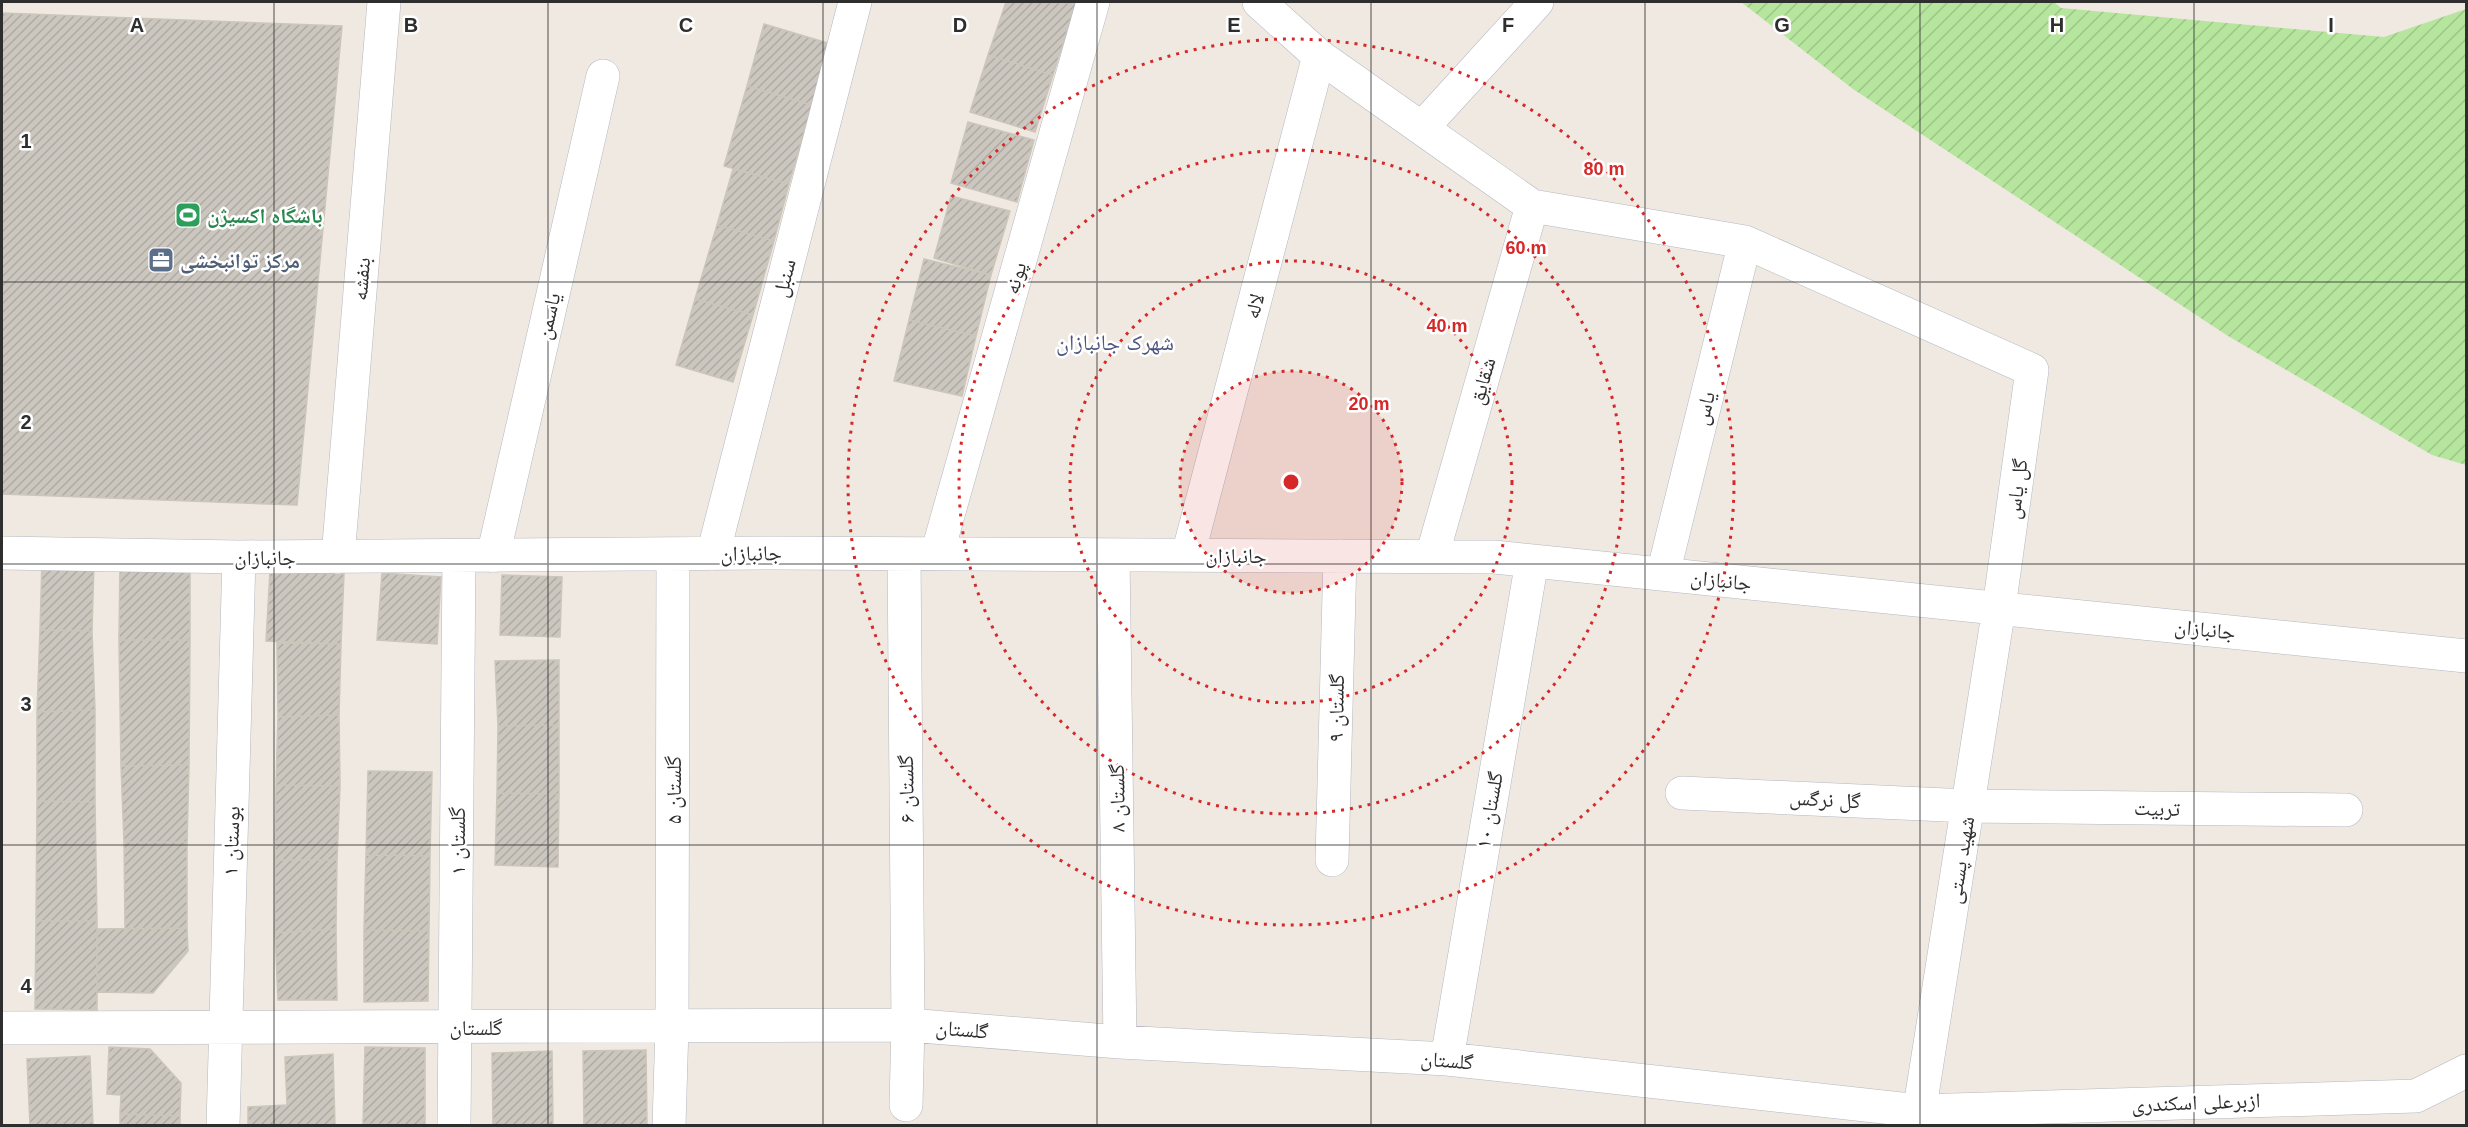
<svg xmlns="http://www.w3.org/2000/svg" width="2468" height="1127" font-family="Helvetica,'Noto Naskh Arabic',sans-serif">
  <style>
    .garden { fill: url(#garden-furrows) }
    .building { fill: url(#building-hatch); stroke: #cbc5ba; stroke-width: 1.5 }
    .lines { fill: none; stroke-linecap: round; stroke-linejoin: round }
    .minor-casing { stroke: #b4b7c1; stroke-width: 34 }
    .minor { stroke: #fff; stroke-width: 33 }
    .grid { fill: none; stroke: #2e2e2e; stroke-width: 1.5; stroke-opacity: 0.55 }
    .ring { fill: none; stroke: #d62828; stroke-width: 3; stroke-dasharray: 3 6 }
    .labels { text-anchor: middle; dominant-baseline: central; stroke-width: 5; stroke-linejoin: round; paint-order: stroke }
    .leisure-label { font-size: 21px; font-weight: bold; fill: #27864d; stroke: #fff; text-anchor: start }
    .service-label { font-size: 21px; font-weight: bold; fill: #4e5e75; stroke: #fff; text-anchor: start }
    .street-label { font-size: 21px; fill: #2e2e2e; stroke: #fff }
    .neighbourhood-label { font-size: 22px; fill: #4d5680; stroke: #fff }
    .grid-label { font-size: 20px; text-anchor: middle; font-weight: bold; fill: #2e2e2e; stroke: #fff; stroke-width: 5; stroke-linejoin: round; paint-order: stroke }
    .centre { fill: #d62828; stroke: #fff; stroke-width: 3 }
    .ring-label { font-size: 18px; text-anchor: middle; font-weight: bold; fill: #d62828; stroke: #fff; stroke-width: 5; stroke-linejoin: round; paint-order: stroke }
  </style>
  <defs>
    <pattern id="garden-furrows" width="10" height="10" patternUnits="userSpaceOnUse" patternTransform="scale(1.5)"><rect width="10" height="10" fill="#b6e59e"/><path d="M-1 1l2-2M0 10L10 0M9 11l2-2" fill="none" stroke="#9dc588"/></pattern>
    <pattern id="building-hatch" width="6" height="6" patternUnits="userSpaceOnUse" patternTransform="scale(1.5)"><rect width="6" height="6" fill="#cbc7bf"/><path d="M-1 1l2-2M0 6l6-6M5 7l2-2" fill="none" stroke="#afaba4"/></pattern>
  </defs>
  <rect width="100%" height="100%" fill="#efe9e1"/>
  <path class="garden" d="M1741,2H2054L2061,8L2384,37L2466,9V465L2432,455L2228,336L1853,89Z"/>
  <path class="building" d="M1006,2L1076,3L1053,75L988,55Z
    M2,13L342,26L297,505L2,494Z
    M764,24L831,44L812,105L747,86Z
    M988,55L1053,75L1035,132L970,112Z
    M747,86L812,105L789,184L724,166Z
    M968,122L1034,140L1017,202L951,183Z
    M733,169L789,184L774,241L717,225Z
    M951,196L1010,211L991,275L934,258Z
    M717,225L774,241L753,315L695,299Z
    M924,259L991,275L976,336L909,320Z
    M695,299L753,315L733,382L676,365Z
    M909,320L976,336L962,396L894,381Z
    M42,561L94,562L92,631L40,630Z
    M120,562H190V640H119Z
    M270,571L344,574L341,644L266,641Z
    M382,573L441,577L437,644L377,640Z
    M502,575L562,577L560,637L500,635Z
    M40,630L92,631L95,710L37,712Z
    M119,640H190L189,765L121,766Z
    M277,643L341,644L339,715L278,717Z
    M559,660V725L498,726L495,661Z
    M95,710V802L37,801V712Z
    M339,715L340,786L276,785L278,717Z
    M559,725V794L497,793L498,726Z
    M189,765L187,842H124L121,766Z
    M368,771L432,772L430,856L366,855Z
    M276,785L340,786L337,860H275Z
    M497,793L559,794L558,867L495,865Z
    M37,801L95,802L97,921H36Z
    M124,842H187V928L125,929Z
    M366,855L430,856L429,931L364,930Z
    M275,860H337L336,929L275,933Z
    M36,921H97V1010L35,1009Z
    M187,928L188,951L153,993L97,992V929Z
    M336,929L337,1000H278L275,933Z
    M364,930L429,931L428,1001L364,1002Z
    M109,1047L150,1049L181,1083L180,1116L120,1114L121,1095L107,1094Z
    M365,1047L425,1048V1125L363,1124Z
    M646,1050L647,1125L584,1126L583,1051Z
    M552,1051L553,1126H493L492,1053Z
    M333,1054L335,1126H248V1107L287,1105L285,1057Z
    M90,1056L93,1126H30L27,1059Z
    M120,1114L180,1116V1126H120Z
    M363,1124L425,1125V1126H363Z"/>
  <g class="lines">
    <g class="minor-casing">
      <path id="minor" d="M1259,2L1319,56L1532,206L1745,242L2032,370L1999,608L1917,1126
        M1422,128L1537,2
        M2,553L239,557L775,553L1494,557L2466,656
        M713,554L855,2
        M904,554L908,1025L906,1105
        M937,554L1093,2
        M1113,555L1120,1042
        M1188,555L1319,56
        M493,556L603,76
        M1432,556L1532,206
        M338,557L384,2
        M1663,574L1745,242
        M1682,793L1968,806L2346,810
        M1332,860L1340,556
        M2,1028L908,1025L1120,1042L1447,1059L1919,1111L2416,1096L2466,1071
        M1447,1059L1532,561
        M223,1126L239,557
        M454,1126L459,557
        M669,1126L672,1026L673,554"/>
    </g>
    <use href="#minor" class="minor"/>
  </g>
  <path class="grid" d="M274,2V1126M548,2V1126M823,2V1126M1097,2V1126M1371,2V1126M1645,2V1126M1920,2V1126M2194,2V1126M2,282H2466M2,564H2466M2,845H2466"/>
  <circle cx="1291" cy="482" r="111" fill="#d62828" fill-opacity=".12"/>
  <g class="ring">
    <circle cx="1291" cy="482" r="111"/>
    <circle cx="1291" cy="482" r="221"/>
    <circle cx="1291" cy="482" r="332"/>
    <circle cx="1291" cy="482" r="443"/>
  </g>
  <defs>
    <g id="stadium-square" transform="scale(1.35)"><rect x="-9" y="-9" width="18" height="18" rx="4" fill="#2e9e5b" stroke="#fff"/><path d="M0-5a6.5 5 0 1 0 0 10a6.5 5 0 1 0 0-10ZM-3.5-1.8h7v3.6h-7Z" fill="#fff"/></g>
    <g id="office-square" transform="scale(1.35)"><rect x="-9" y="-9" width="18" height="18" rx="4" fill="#5c6f8a" stroke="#fff"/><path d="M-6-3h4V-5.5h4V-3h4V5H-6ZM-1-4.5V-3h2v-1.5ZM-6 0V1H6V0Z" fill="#fff"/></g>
  </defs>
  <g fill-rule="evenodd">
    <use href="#stadium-square" x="188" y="215"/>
    <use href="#office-square" x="161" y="260"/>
  </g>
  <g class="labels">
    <g class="leisure-label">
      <text x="207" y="215">باشگاه اکسیژن</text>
    </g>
    <g class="service-label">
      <text x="180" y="260">مرکز توانبخشی</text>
    </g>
    <g class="street-label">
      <text transform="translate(784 278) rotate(-76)">سنبل</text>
      <text transform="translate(1015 278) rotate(-74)">پونه</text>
      <text transform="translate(361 279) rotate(-85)">بنفشه</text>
      <text transform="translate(1254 306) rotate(-75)">لاله</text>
      <text transform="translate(548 316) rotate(-77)">یاسمن</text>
      <text transform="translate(1482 381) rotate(-74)">شقایق</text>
      <text transform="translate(1704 408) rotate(-76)">یاس</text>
      <text transform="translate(2016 489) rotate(-82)">گل یاس</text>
      <text transform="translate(751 553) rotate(-1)">جانبازان</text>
      <text x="1236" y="555">جانبازان</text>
      <text x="265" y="557">جانبازان</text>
      <text transform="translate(1721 580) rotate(6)">جانبازان</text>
      <text transform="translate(2205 629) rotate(6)">جانبازان</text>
      <text transform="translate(1336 708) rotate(-89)">گلستان ۹</text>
      <text transform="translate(906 789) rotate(-91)">گلستان ۶</text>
      <text transform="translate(673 790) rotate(-90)">گلستان ۵</text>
      <text transform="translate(1117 798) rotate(-91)">گلستان ۸</text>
      <text transform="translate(1825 799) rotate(3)">گل نرگس</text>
      <text transform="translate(2157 808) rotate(1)">تربیت</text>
      <text transform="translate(1489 810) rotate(-80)">گلستان ۱۰</text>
      <text transform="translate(231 841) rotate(-88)">بوستان ۱</text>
      <text transform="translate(457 841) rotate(-90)">گلستان ۱</text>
      <text transform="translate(1960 860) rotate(-81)">شهید پستی</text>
      <text x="476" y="1027">گلستان</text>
      <text transform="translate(962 1029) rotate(5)">گلستان</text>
      <text transform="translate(1447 1060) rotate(5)">گلستان</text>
      <text transform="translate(2196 1102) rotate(-2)">ازبرعلی اسکندری</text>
    </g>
    <g class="neighbourhood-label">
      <text x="1115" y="342">شهرک جانبازان</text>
    </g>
  </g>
  <g class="grid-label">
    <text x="137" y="32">A</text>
    <text x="411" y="32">B</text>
    <text x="686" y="32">C</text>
    <text x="960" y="32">D</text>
    <text x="1234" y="32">E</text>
    <text x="1508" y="32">F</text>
    <text x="1782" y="32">G</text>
    <text x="2057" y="32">H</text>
    <text x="2331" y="32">I</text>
    <text x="26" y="148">1</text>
    <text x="26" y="429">2</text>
    <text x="26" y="711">3</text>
    <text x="26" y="993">4</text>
  </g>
  <circle cx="1291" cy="482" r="9" class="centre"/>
  <g class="ring-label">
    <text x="1604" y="175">80 m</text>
    <text x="1526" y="254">60 m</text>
    <text x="1447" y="332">40 m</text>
    <text x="1369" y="410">20 m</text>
  </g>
  <rect width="2468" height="1127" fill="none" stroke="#2e2e2e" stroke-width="6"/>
</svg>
